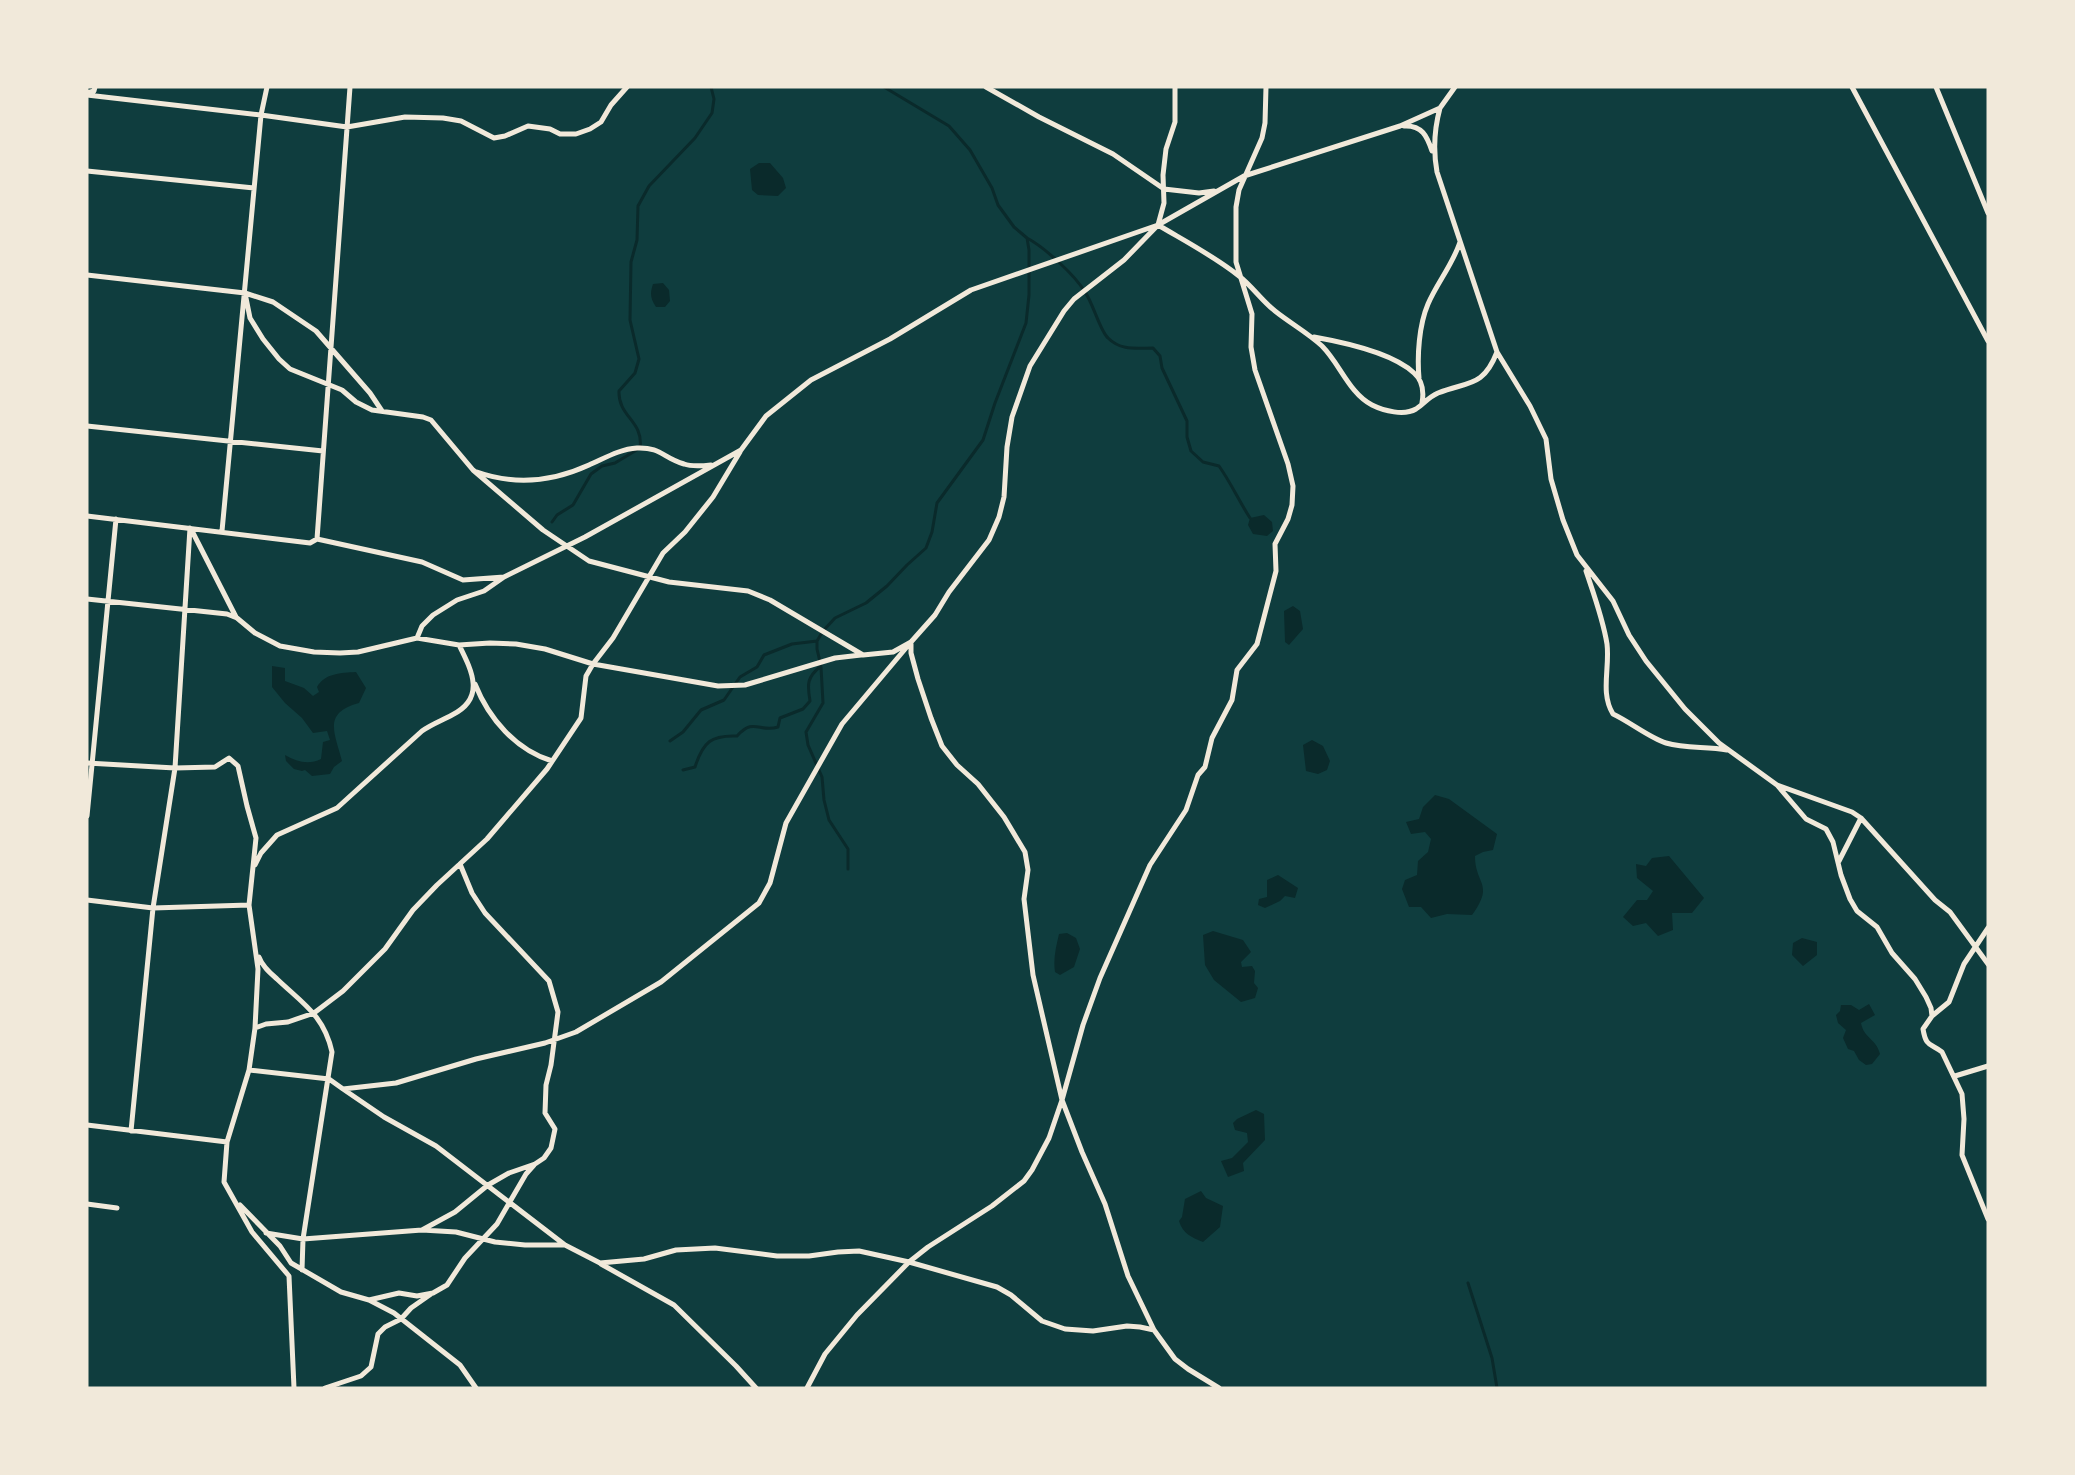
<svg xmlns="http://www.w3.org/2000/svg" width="2075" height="1475" font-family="'Source Sans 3',sans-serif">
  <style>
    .water { fill: #0a2a2b }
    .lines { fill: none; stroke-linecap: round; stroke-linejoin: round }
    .stream { stroke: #0a2a2b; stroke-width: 3 }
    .minor { stroke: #f1e9da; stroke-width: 5 }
  </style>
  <rect width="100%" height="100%" fill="#0f3d3e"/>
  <path class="water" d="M759,163H770L783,178L786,188L778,196L758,195L752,190L750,169Z
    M663,283L669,290L670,301L665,307H656C650,298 650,293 653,284Z
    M1264,515L1272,522L1273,531L1267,536L1253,534L1248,525L1250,518Z
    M1293,606L1300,611L1303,629L1289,645L1285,642L1284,611Z
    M272,666L285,668V681L304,688L313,696L319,692L317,687C325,673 341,673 356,672L366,688L359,703C322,713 335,733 342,761L334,767L330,774L312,776L305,770L302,771L294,769L286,761L285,755C297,762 309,765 321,759L323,742L330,740L327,731L313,733L302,718L285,703L272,687Z
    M1312,740L1323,746L1330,761L1327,770L1318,774L1306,771L1303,745Z
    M1435,795L1449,799L1497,834L1493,850L1483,852L1475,856C1475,885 1495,883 1472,915L1447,914L1431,918L1421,907H1409L1402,889L1405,880L1417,875L1418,861L1428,852L1431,839L1425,832L1411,834L1406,822L1419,819L1423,807Z
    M1669,856L1704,898L1692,913H1672L1673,930L1658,936L1646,923L1633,926L1623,917L1637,900H1647L1653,891L1637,878L1636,864L1646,866L1652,858Z
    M1278,875L1298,888L1295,898L1285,896L1280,901L1265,908L1258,905L1259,899L1267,897V880Z
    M1213,931L1243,940L1251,952L1241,962L1242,967L1252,966L1255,971L1254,983L1258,988L1255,998L1241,1002L1214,980L1205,965L1203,935Z
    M1067,933L1076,938L1080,949L1074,967L1060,975L1055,972C1053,959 1056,947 1059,934Z
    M1802,938L1817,942V955L1803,966L1792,955L1793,943Z
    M1869,1004L1875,1015L1861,1023C1864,1039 1876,1038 1880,1054L1872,1064L1866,1065L1859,1060L1854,1051L1848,1049L1843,1038L1846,1030L1838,1023L1836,1015L1840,1011L1841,1005H1851L1859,1010Z
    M1256,1110L1264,1114L1265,1140L1243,1163L1244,1171L1228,1177L1221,1161L1232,1158L1248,1142L1247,1133L1235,1130L1233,1123L1237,1119Z
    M1201,1191L1206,1198L1223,1206L1220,1227L1203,1242C1191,1237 1183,1234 1179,1221L1182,1217L1185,1199Z"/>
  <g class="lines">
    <path class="stream" d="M1027,238C1044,247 1075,275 1085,292C1093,303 1100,331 1108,338C1121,351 1136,348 1153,348L1160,356L1162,368L1187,421V437L1191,451L1203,462L1219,466C1231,483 1239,501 1250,518
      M552,522L557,515L573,505L591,474L602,466L615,463L640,448C644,421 618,417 619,391L635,373L639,359L630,320L631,262L637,240L638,206L649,186L695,138L712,113L714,99L711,87
      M821,667L823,703L806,732L808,745L822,777L824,800L829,820L848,849V869
      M670,741L683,732L701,710L724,700L740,677L757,667L764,655L792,644L817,641
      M683,770L695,767C703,742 711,735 737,736C754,717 759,733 778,727L780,718L803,709L810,701C807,684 807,677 821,666L817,649V641L823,631L835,618L866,603L887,586L907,565L926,548L932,532L937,503L983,440L995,403L1026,323L1029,295V250L1027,238L1014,227L998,205L992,188L970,150L949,126L884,87
      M1468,1283L1492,1358L1497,1388"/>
    <path class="minor" d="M986,87L1039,117L1113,154L1164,189L1199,193L1214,191
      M1852,87L1988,341
      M1936,87L1988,213
      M87,93L94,91L95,87
      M87,95L261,115L347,127L405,117L443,118L461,121L494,138L505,136L528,126L550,129L560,134H576L590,129L601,122L611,105L627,87
      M1440,108C1434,130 1433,150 1437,172L1497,352L1530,406L1546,439L1551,479L1563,520L1577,555L1613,601L1629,635L1646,661L1685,709L1719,743L1777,785L1852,812L1861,818L1935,900L1950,912L1988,964
      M1404,126C1422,125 1427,136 1432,151
      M87,171L254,188
      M1158,225C1185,241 1214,256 1239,276C1252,286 1262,301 1275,311C1290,323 1308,333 1322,346C1340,364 1349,393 1372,405C1384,411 1404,416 1416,409C1424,404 1427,398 1438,393C1468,381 1483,388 1497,352
      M87,275L245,293L273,302L316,331L370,393L382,411
      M245,293L250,318L263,339L279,359L290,369L342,390L356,402L372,410L423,417L431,420L473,470L543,530L589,561L669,582L748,591L770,600L863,655L893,652L911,642V653L918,679L931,718L942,746L957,765L978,784L1004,817L1025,852L1028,870L1024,899L1033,975L1062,1100L1082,1152L1105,1204L1128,1276L1154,1330L1175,1359L1188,1369L1219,1388
      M1314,337C1342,342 1393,353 1414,373C1423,381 1424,392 1422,403
      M1419,378C1417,356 1419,325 1428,304C1437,283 1453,264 1460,242
      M87,426L323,451
      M477,472C516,486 552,482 589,465C605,458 620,449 637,448C661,447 663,458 684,464C692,467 702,466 711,465
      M87,516L310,543L317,539L350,87
      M191,529L236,617
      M222,531L261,115L267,87
      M317,539L422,562L463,580L504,577L585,537L741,450L766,416L811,380L890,339L971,290L1158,225L1244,176L1400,126L1440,108L1455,87
      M1586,571C1594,595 1603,619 1607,644C1610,668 1600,693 1613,714C1630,722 1650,738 1666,743C1686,749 1707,746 1727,750
      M87,599L227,614L237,618L255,633L280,646L314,652L340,653L358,652L417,638L459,645L490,643L516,644L545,649L593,664L718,686L745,685L835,658L861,655
      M417,638L422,626L433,615L457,600L484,591L504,577
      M475,684C489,719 516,750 552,761
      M87,763L175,768L215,767L229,758L238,766L247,806L256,838L249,905L258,969L255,1028L249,1070L227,1142L224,1182L252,1232L289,1276L294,1388
      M1777,785L1806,819L1826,829L1833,842L1841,875L1850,899L1857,911L1877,927L1892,953L1915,979L1926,997L1931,1008L1932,1016L1923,1029C1926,1047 1930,1043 1942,1052L1962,1094L1964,1119L1962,1155L1988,1219
      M87,816L116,519
      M1839,861L1861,818
      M255,865L261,853L277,835L337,808L422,731C432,724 441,721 452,715C486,698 472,671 459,645
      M87,900L153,908L249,905
      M259,957C262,966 270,973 277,979C302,1003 324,1015 332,1052L303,1239L302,1270
      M1932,1016L1949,1002L1964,964L1988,928
      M255,1028L266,1024L288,1022L314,1013L343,991L385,949L413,910L437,885L487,839L547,769L581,718L586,676L593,664L613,638L663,553L685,532L713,497L740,452
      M249,1070L329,1079L343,1089L396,1083L476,1059L545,1043L576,1032L661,982L759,903L770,883L786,823L842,724L911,642L935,615L949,592L989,540L999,517L1004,497L1007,447L1012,417L1030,366L1064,311L1074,299L1124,260L1158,225L1164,203L1163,175L1166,149L1175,122V87
      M1955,1076L1988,1066
      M343,1089L384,1117L436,1146L565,1245L600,1263L644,1259L676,1250L715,1248L777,1256H809L838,1252L859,1251L909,1262L997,1287L1011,1295L1042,1321L1065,1329L1093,1331L1127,1326L1140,1327L1154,1330
      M87,1125L227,1142
      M131,1131L153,908L175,768L190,528
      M87,1204L117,1208
      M240,1205L280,1246L291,1263L341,1292L369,1300L394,1313L460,1365L476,1388
      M422,1230L455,1212L488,1185L509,1173L535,1164L544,1158L551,1148L555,1129L545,1113L546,1085L551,1065L558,1012L549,981L485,913L472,893L460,864
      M266,1233L303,1239L422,1230L456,1232L495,1242L525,1245H565
      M601,1264L674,1305L736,1366L756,1388
      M369,1300L399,1293L417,1296L433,1293L447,1285L465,1258L497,1224L526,1174L534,1165
      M325,1388L361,1376L371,1367L378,1334L385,1327L401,1319L411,1308L431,1294
      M807,1388L825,1354L857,1315L909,1262L928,1247L992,1206L1024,1181L1032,1170L1049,1138L1062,1100L1083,1025L1100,978L1150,865L1186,810L1198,775L1205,767L1212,738L1232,700L1237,670L1257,644L1276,571L1275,544L1288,519L1292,505L1293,486L1288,464L1255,370L1251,347L1252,314L1236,262V207L1239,190L1262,138L1265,123L1266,87"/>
  </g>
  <rect width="2075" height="1475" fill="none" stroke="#f1e9da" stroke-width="177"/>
</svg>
